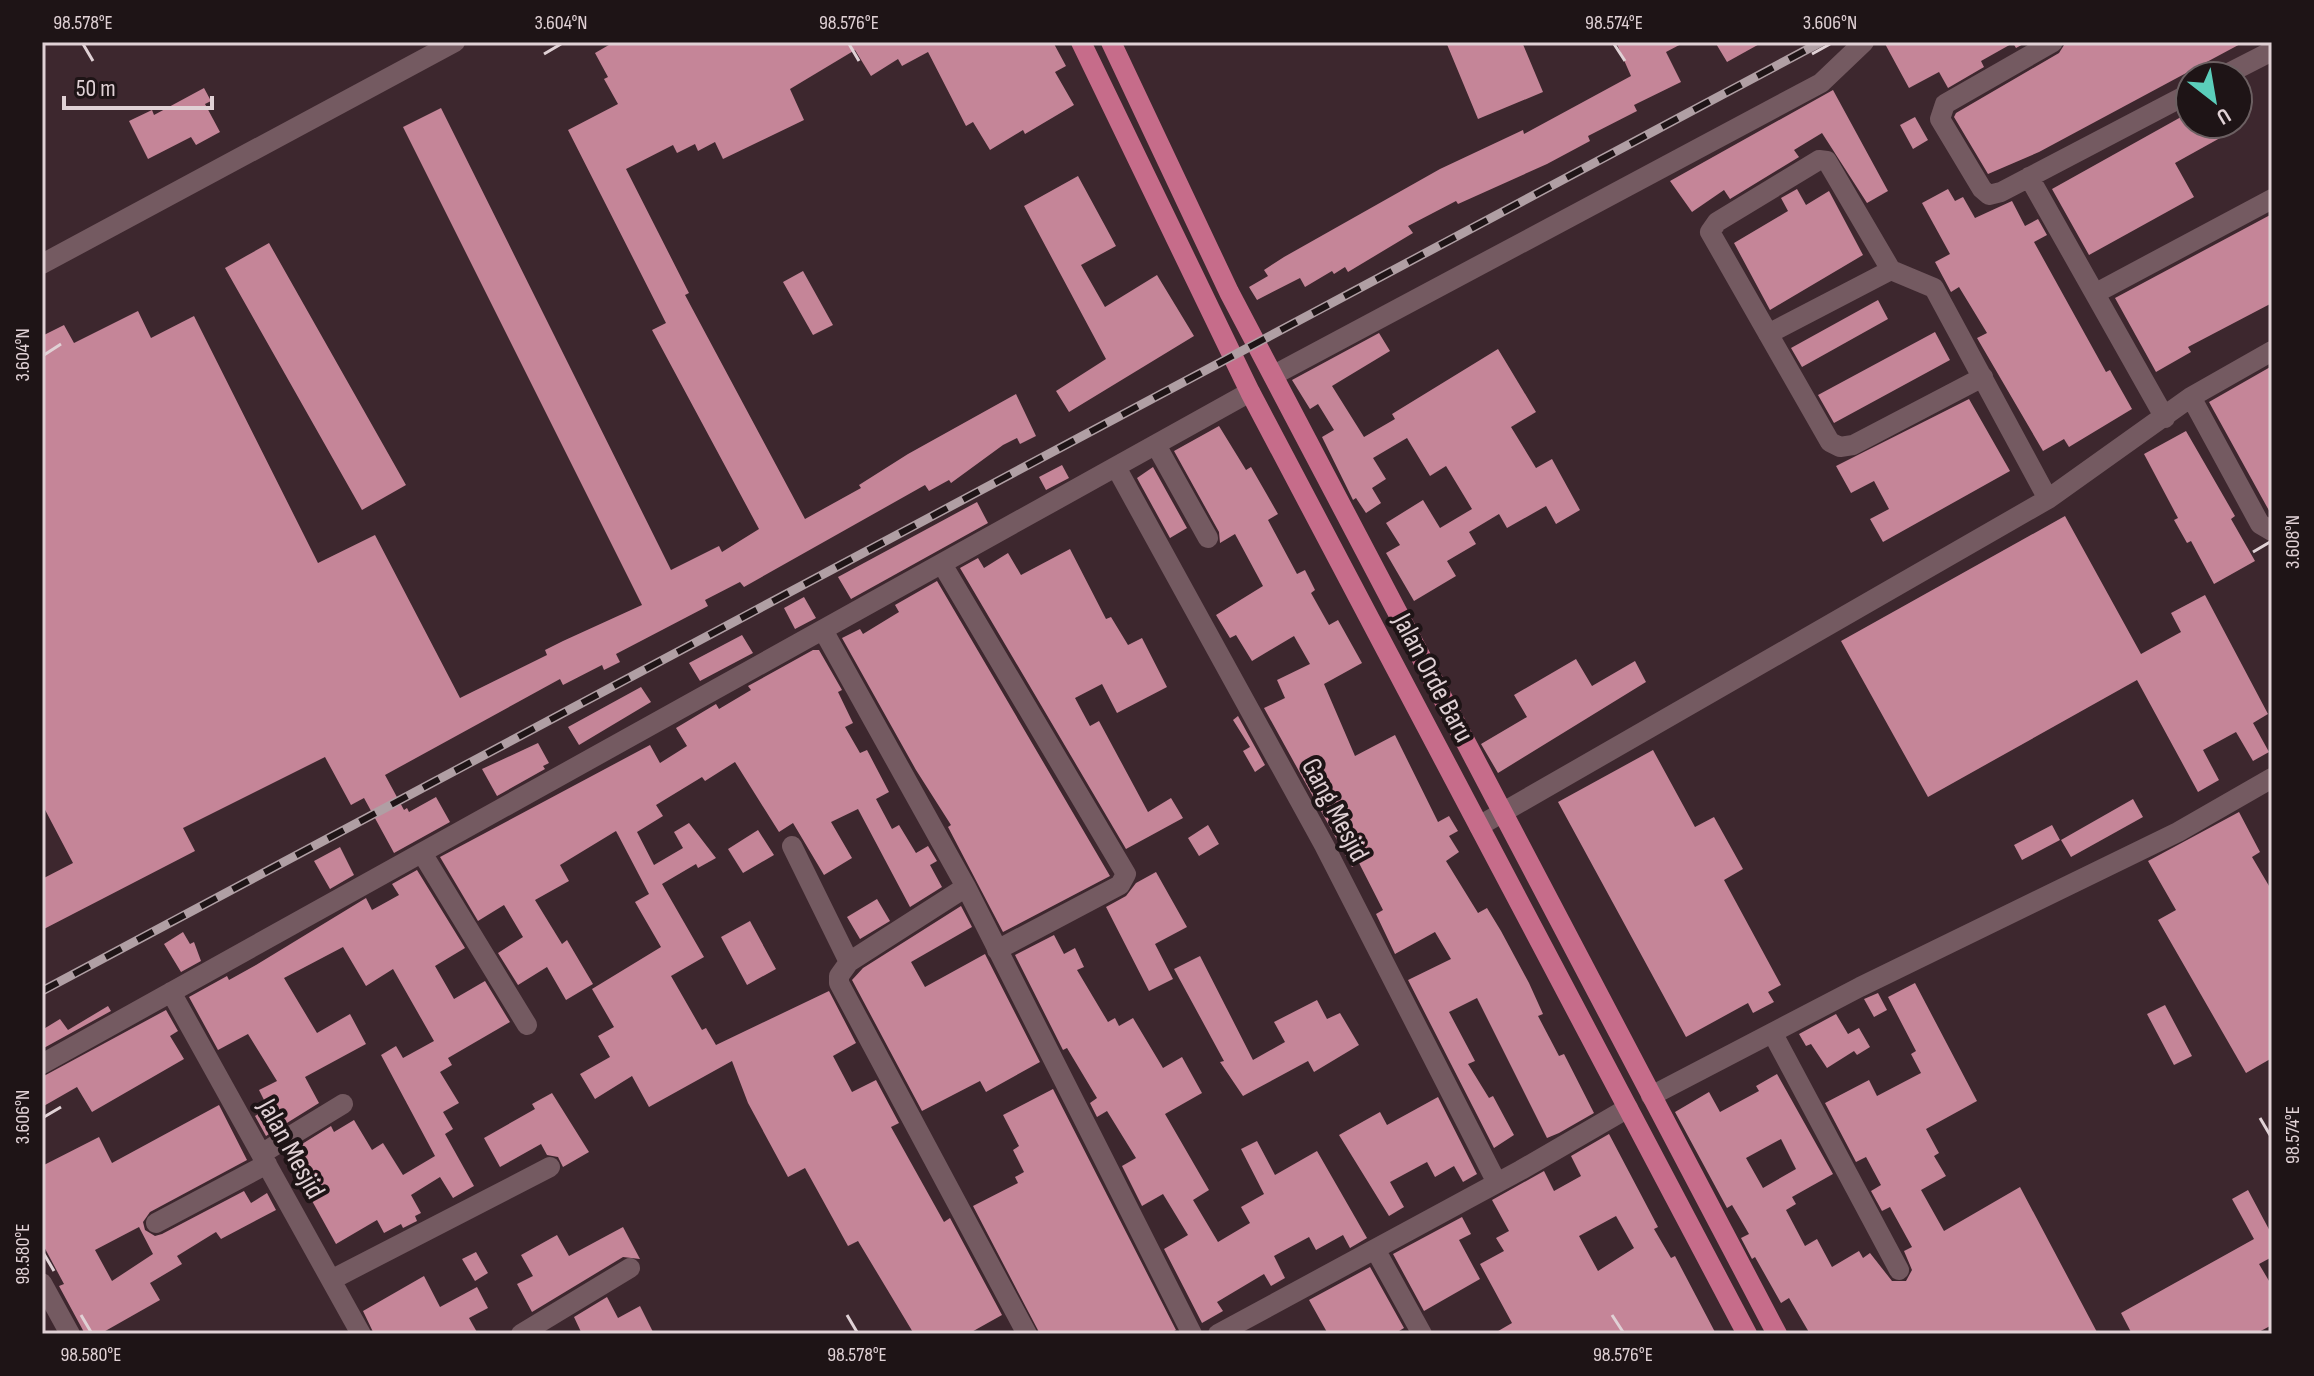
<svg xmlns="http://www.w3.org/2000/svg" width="2314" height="1376" font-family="'Sofia Sans Condensed',sans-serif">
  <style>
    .building { fill: #c58598; fill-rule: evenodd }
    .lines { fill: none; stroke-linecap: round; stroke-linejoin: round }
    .minor { stroke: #745a61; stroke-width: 20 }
    .major { stroke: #c66c8a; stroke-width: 20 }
    .rail-casing { stroke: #b09fa4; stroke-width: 9 }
    .rail { stroke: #1e1416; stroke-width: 6; stroke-dasharray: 18; stroke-linecap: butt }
    .ticks { fill: none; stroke: #e0d1d5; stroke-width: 3 }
    .labels { text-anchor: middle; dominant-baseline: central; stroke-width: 8; stroke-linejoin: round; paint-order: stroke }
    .street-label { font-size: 28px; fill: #e0d1d5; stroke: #1e1416 }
    .neatline { fill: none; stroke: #e0d1d5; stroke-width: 3 }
    .ticks-label { font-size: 20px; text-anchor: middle; fill: #e0d1d5 }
  </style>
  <rect width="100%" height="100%" fill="#3d272e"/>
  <path class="building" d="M614,42H1053L1066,66L1055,72L1074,105L1025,134L1023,130L990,150L973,122L966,126L928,52L902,66L898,59L871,76L855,50L790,89L804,120L723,159L715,142L698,151L695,144L677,153L673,145L626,169L689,293L685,295L805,519L861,488L859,485L908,454L1016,394L1036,436L1020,444L1017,438L1003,445L951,483L949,480L929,491L925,485L744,587L740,582L705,600L708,606L616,654L620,662L604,670L602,665L563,685L560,679L385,775L404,810L407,808L409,812L436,797L450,822L394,853L364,798L351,805L325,757L183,828L195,851L42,930V879L73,863L42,804V336L64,325L74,343L138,311L151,338L194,316L318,563L375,535L460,698L547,655L545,650L563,641L642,605L403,127L441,108L671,570L719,546L722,552L759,529L652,330L666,323L568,130L618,104L604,79L608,77L595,53Z
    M1446,42H1522L1543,92L1478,119Z
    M1616,42H1685L1666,52L1681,82L1634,105L1637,111L1588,136L1590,141L1547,164L1458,204L1456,201L1408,226L1413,233L1348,272L1345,267L1334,274L1332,271L1305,287L1300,278L1257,300L1249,287L1268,276L1264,270L1284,257L1440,169L1523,130L1524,134L1631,76Z
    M1715,42H1763L1727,62Z
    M1884,42H2027L2016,48L2013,43L1981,61L1984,67L1948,88L1939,72L1909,88Z
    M2066,42H2244L2039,152L1988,174L1954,117L1956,113L2059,53Z
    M204,88L211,101L205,104L220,132L196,145L191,137L148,159L129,121L152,110L154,115Z
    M1833,90L1888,191L1867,203L1822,133L1794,150L1799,157L1730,199L1724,190L1692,212L1670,181Z
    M2190,112V124H2212L2220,138L2175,163L2194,197L2089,255L2052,189Z
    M1915,117L1928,140L1913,149L1900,125Z
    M1078,176L1116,246L1081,265L1105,307L1157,275L1194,336L1069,412L1056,391L1106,359L1024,206Z
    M1797,189L1806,205L1829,191L1863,255L1770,310L1734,243L1788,211L1781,198Z
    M1948,189L1955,201L1963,197L1975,218L2012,201L2025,226L2038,219L2047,235L2034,242L2106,372L2110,370L2132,409L2069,447L2064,439L2043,451L1977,338L1987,333L1959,287L1951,292L1935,262L1950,254L1922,203Z
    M2272,214V303L2188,347L2191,352L2156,372L2115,298Z
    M269,243L406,485L362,510L225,268Z
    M803,271L833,325L813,335L783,282Z
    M1878,300L1888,319L1802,367L1791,348Z
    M1935,332L1950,360L1834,423L1818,395Z
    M1379,333L1390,351L1332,386L1364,437L1395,419L1392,414L1498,349L1536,412L1511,427L1536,468L1552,459L1580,510L1556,524L1546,506L1507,528L1499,514L1469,532L1476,544L1447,561L1456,576L1414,601L1386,553L1400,545L1386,523L1423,500L1440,528L1472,509L1446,466L1430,476L1407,438L1373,458L1386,479L1372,488L1381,503L1366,513L1356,498L1353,500L1322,437L1334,430L1318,404L1310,409L1292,380Z
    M2272,366V516L2209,402Z
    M1969,399L2010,471L1883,542L1870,519L1889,509L1874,481L1851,493L1836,466Z
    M1219,426L1246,470L1251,467L1266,493L1278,514L1268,520L1297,574L1305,570L1315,590L1311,593L1329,625L1338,620L1362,663L1324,684L1355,756L1395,735L1438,822L1449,816L1458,831L1449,836L1459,852L1446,861L1478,913L1487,908L1501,931L1529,983L1543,1014L1538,1016L1559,1056L1564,1054L1594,1113L1559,1133L1547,1138L1477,998L1449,1012L1475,1061L1468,1064L1489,1098L1493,1096L1514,1135L1494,1148L1408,980L1451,959L1435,932L1395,954L1376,914L1383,910L1359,863L1352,867L1264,708L1285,698L1277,680L1310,664L1294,636L1252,661L1236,635L1230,638L1216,615L1263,586L1235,534L1220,543L1219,532L1174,451Z
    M2186,431L2235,516L2231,519L2255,561L2214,584L2191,541L2187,543L2174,520L2178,518L2144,454Z
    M1062,465L1069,478L1046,490L1039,477Z
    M1153,467L1187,528L1170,538L1137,478Z
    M977,502L988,523L851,599L838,577Z
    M2065,516L2141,654L2181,632L2171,613L2205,595L2268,714L2253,723L2269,752L2253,761L2236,732L2203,750L2219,780L2198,792L2137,680L1928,797L1841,641Z
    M1070,549L1106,619L1111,617L1128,645L1142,638L1167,687L1117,713L1102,684L1075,698L1090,726L1099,721L1148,812L1171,798L1183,818L1126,849L960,568L978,558L984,568L1008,553L1021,575Z
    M937,581L1110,876L1003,932L948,827L951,825L916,770L842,638L860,629L863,634L899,612L895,605Z
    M804,597L816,618L795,629L784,608Z
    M742,635L753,653L700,681L689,663Z
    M813,650H819L842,690L838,692L853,723L845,727L860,753L867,750L889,792L876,799L892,829L899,825L916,853L928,846L937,861L930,865L942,887L910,907L858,809L831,822L852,858L824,875L793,823L779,832L735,762L705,781L702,777L656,805L663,816L637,832L654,865L683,848L674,832L689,823L716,858L698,868L696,864L662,884L704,957L671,976L702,1030L706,1028L716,1045L829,991L856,1043L833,1056L852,1092L876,1080L899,1123L891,1127L944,1222L950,1218L1002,1315L968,1334H914L858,1241L848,1246L805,1168L788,1177L748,1103L732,1061L649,1107L632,1076L595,1099L580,1074L610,1057L598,1036L614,1027L592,989L661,947L635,902L649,894L616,831L560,865L569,881L535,900L562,944L567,940L593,984L566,1000L547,967L518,985L498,953L523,937L504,905L478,921L440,857L650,745L660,763L687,746L676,728L716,704L719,709L751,690L748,686Z
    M1576,659L1592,686L1635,661L1646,682L1498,773L1481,744L1527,717L1514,695Z
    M641,687L651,702L579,745L568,727Z
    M1238,716L1265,765L1255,772L1243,751L1250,747L1233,720Z
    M538,743L549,763L543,766L545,769L497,796L482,769Z
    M1653,750L1695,827L1714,817L1743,869L1724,880L1781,985L1768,992L1774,1002L1753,1013L1748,1003L1686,1037L1558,802Z
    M2133,799L2143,817L2071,857L2061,840Z
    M2239,812L2260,852L2252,857L2272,891V1058L2246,1073L2158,920L2176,910L2148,861Z
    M1208,825L1219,844L1199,856L1188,838Z
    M2052,825L2060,840L2022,860L2014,845Z
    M758,830L774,855L743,873L728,849Z
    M340,847L354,875L330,889L314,861Z
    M417,870L465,948L435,966L454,999L485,981L510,1022L448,1058L452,1065L440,1072L459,1103L443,1112L453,1129L445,1134L474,1186L453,1198L440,1177L411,1195L421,1213L415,1216L417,1221L403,1228L401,1224L384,1233L377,1220L336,1244L286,1154L331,1126L334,1132L354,1120L372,1150L383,1143L403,1175L435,1156L381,1055L396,1046L403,1058L434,1041L393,969L366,986L343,947L284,978L317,1033L350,1014L366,1044L305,1077L319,1103L266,1136L255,1116L268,1108L259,1090L277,1081L248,1034L218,1050L189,997L227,976L229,980L256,965L366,898L372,910L399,895L392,884Z
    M1156,872L1187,927L1155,944L1173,979L1149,991L1106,907L1126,896L1136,883Z
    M877,899L890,921L860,939L847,917Z
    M961,906L972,927L911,962L925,987L985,954L1040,1062L986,1092L980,1081L922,1111L852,980L863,968Z
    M750,921L776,969L747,985L721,937Z
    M183,932L190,944L194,942L201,961L181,972L164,944Z
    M1054,935L1064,954L1075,948L1084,967L1077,970L1108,1022L1115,1018L1119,1026L1133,1018L1163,1068L1182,1057L1202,1093L1165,1114L1209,1190L1193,1200L1218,1242L1250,1223L1241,1207L1264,1194L1241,1149L1257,1141L1275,1175L1317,1151L1367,1238L1350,1248L1343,1235L1316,1250L1309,1237L1274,1256L1285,1278L1271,1286L1264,1274L1217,1302L1223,1311L1202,1323L1164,1249L1188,1235L1163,1194L1142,1206L1122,1166L1136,1158L1107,1111L1097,1117L1090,1103L1097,1098L1067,1048L1063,1050L1015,955Z
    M1200,956L1253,1060L1285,1042L1274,1022L1317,1000L1327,1019L1340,1013L1359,1045L1314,1072L1308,1061L1243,1096L1220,1062L1224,1061L1174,969Z
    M1915,983L1977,1101L1926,1129L1939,1153L1934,1156L1946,1176L1921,1190L1944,1231L2020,1187L2098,1334H1810L1789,1298L1781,1303L1755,1257L1752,1259L1741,1238L1749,1234L1732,1205L1727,1208L1675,1112L1709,1092L1720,1112L1759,1091L1756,1086L1777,1074L1833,1174L1792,1197L1796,1204L1786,1210L1805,1246L1817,1239L1832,1267L1859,1251L1863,1258L1870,1253L1892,1281H1906L1912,1270L1904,1251L1912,1247L1890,1207L1882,1211L1871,1191L1881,1185L1866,1157L1856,1162L1825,1103L1869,1080L1877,1096L1921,1073L1911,1054L1916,1051L1888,997ZM1781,1139L1796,1169L1763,1188L1746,1158Z
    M1878,993L1887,1010L1874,1017L1864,999Z
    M2165,1005L2192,1056L2174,1065L2147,1014Z
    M108,1006L111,1011L42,1049V1030L60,1019L68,1030Z
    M166,1010L178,1031L170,1036L184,1059L92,1112L77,1087L42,1107V1077Z
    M1836,1014L1848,1034L1859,1028L1870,1047L1857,1055L1854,1051L1827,1068L1811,1044L1806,1046L1799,1034Z
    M1053,1089L1176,1330L1169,1334H1040L973,1206L1018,1183L1015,1177L1024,1172L1013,1150L1019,1146L1003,1115Z
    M552,1093L589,1152L563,1167L558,1157L547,1155L541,1144L500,1167L484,1138L535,1109L532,1104Z
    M1438,1097L1477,1174L1463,1182L1454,1166L1435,1177L1427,1162L1390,1182L1404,1207L1389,1216L1339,1135L1380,1112L1387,1125Z
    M219,1105L247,1160L150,1212L143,1222L145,1230L155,1236L162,1234L244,1191L251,1203L267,1193L276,1210L221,1239L216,1232L177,1256L182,1264L150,1283L160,1300L100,1334H85L59,1286L64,1284L42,1243V1166L99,1137L112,1163ZM139,1227L153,1254L112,1281L95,1250Z
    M1609,1134L1658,1227L1654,1229L1671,1258L1675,1256L1716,1334H1493L1512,1323L1480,1264L1504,1251L1496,1238L1509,1231L1492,1200L1544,1171L1554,1191L1581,1176L1571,1156ZM1616,1216L1634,1248L1598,1271L1579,1236Z
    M2248,1190L2272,1235V1257L2259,1264L2272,1286V1325L2255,1334H2132L2121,1313L2254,1239L2232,1199Z
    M1462,1217L1471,1234L1459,1240L1480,1279L1424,1311L1393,1254Z
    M623,1227L640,1259L623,1257L532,1312L517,1284L533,1276L521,1255L557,1235L569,1256Z
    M476,1252L488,1273L475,1281L462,1259Z
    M1370,1267L1404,1328L1394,1334H1328L1309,1300Z
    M424,1276L440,1307L477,1287L488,1308L469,1318L478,1334H374L363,1311Z
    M607,1297L618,1318L640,1306L654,1334H582L574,1317Z"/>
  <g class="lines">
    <path class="minor" d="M2053,42L1945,104L1940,119L1982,189L1989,195L2001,192L2190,93
      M2223,76L2272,51
      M2029,177L2165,418
      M42,264L455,42
      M2096,293L2272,199
      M1768,334L1891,270
      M1274,375L1821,83L1864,42
      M1983,377L1853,445L1840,447L1830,442L1710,232L1717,222L1819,160L1827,161L1891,270L1934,288L2048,499
      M2191,397L2260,524L2272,531
      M1156,445L1208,538
      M1116,467L1324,845L1497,1183
      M942,564L1126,874L1120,885L997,950
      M823,630L966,887L1192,1334
      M1479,826L2048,499L2191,397L2272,351
      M792,846L849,962
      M422,853L527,1025
      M966,887L849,962L839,976V983L1027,1334
      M171,992L361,1334
      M1773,1034L1899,1270
      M42,1064L1250,392
      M1651,1096L1860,987L2178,832L2272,778
      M261,1154L343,1104
      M156,1223L267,1164
      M1375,1249L1422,1334
      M331,1280L550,1167
      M42,1283L70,1334
      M521,1334L630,1268
      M1218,1334L1521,1170L1628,1108"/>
    <path class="major" d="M1081,42L1250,392L1747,1334
      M1111,42L1229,292L1777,1334"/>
    <g class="rail-casing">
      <path id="rail" d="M42,991L1821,42"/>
    </g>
    <use href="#rail" class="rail"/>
  </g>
  <path class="ticks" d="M83,44L93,61M849,44L859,61M1614,44L1625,61M544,54L561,44M1812,54L1830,44M44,355L61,344M2253,552L2270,542M44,1117L61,1107M2260,1118L2270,1135M44,1254L54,1271M81,1315L91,1332M847,1315L857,1332M1612,1315L1623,1332"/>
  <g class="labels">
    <g class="street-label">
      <text transform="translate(1433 678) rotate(62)">Jalan Orde Baru</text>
      <text transform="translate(1335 810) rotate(62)">Gang Mesjid</text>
      <text transform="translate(291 1149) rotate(61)">Jalan Mesjid</text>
    </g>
  </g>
  <rect width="2314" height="1376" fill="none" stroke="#1e1416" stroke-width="88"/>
  <g transform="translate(2214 100) rotate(149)"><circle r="38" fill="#1e1416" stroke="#6c6062" stroke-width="2"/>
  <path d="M0-6L14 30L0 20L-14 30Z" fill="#5bcebb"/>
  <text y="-12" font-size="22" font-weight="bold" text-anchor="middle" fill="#e0d1d5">U</text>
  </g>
  <path d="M64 96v12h148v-12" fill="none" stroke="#e0d1d5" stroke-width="4"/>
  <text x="76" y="96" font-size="24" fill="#e0d1d5" stroke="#1e1416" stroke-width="6" paint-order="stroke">50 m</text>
  <rect x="44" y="44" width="2226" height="1288" class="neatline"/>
  <g class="ticks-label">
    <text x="83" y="29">98.578°E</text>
    <text x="561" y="29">3.604°N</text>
    <text x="849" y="29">98.576°E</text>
    <text x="1614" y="29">98.574°E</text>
    <text x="1830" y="29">3.606°N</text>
    <text transform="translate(22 355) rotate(-90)" y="7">3.604°N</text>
    <text transform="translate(2292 542) rotate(-90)" y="7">3.608°N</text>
    <text transform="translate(22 1117) rotate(-90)" y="7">3.606°N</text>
    <text transform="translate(2292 1135) rotate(-90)" y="7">98.574°E</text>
    <text transform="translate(22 1254) rotate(-90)" y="7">98.580°E</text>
    <text x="91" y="1361">98.580°E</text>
    <text x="857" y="1361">98.578°E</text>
    <text x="1623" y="1361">98.576°E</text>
  </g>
</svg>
